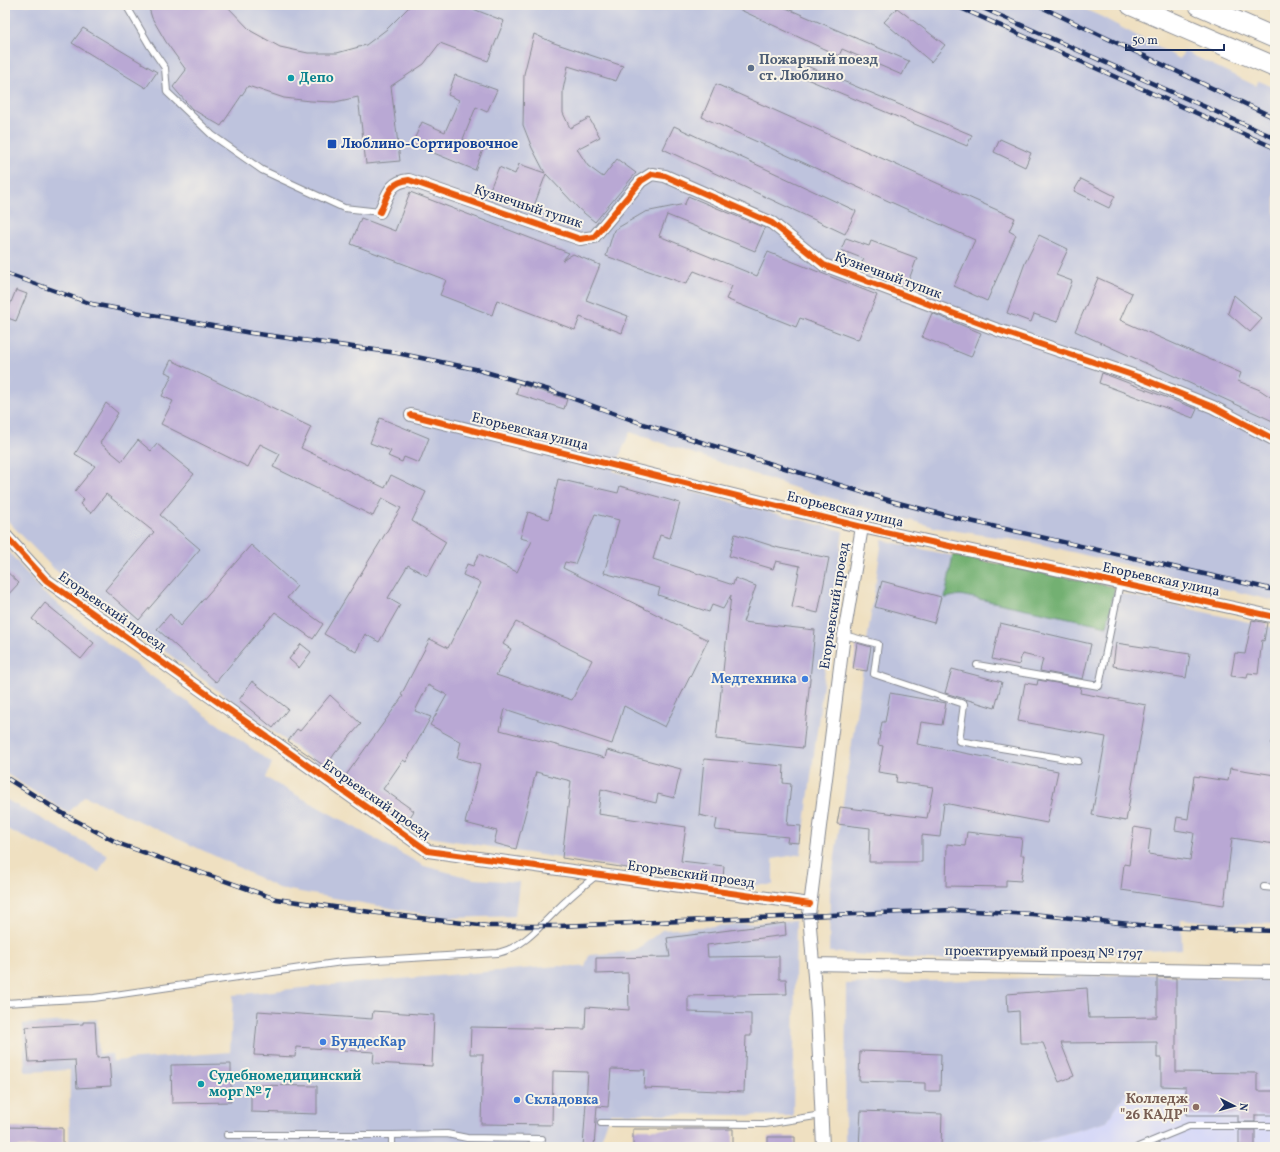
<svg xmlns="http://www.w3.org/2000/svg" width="1280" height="1152" font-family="Vollkorn,serif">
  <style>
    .built { fill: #d6d8f8 }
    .industrial { fill: #bec3dd }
    .forest { fill: #73b072; stroke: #477068 }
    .building { fill: #b9a8d4; fill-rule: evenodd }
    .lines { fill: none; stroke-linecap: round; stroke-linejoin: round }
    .lane-casing { stroke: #858890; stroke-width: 8 }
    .street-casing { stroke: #858890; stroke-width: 14 }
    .primary-casing { stroke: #858890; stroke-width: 22 }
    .lane { stroke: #fff; stroke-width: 6 }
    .street { stroke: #fff; stroke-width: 12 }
    .primary { stroke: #fff; stroke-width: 20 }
    .rail-casing { stroke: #1b2f5e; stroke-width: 4.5 }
    .rail { stroke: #f7f3e8; stroke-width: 3; stroke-dasharray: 9; stroke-linecap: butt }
    .cycleway-casing { stroke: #f7f3e8; stroke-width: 8 }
    .cycleway { stroke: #e8590c; stroke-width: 6 }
    .service-dot { fill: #5c6f8a; stroke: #f7f3e8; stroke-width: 1.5 }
    .culture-dot { fill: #0f9aa8; stroke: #f7f3e8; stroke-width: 1.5 }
    .transit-dot { fill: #1a4fb4; stroke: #f7f3e8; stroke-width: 1.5 }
    .shop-dot { fill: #3f7fe0; stroke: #f7f3e8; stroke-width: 1.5 }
    .education-dot { fill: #8d6e63; stroke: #f7f3e8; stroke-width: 1.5 }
    .labels { text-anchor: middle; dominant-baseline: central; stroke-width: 4; stroke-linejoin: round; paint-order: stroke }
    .service-label { font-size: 14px; font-weight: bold; fill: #4e5e75; stroke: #f7f3e8; text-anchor: start }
    .culture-label { font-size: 14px; font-weight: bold; fill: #0d838f; stroke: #f7f3e8; text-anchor: start }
    .transit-label { font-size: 14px; font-weight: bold; fill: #164399; stroke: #f7f3e8; text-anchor: start }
    .street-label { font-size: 14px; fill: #1b2f5e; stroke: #f7f3e8 }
    .shop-label { font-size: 14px; font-weight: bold; fill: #366cbe; stroke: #f7f3e8; text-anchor: start }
    .education-label { font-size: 14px; font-weight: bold; fill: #785e54; stroke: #f7f3e8; text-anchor: end }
  </style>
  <rect width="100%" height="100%" fill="#f7f3e8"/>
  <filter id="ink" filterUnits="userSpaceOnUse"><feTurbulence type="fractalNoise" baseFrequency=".025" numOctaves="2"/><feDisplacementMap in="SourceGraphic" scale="8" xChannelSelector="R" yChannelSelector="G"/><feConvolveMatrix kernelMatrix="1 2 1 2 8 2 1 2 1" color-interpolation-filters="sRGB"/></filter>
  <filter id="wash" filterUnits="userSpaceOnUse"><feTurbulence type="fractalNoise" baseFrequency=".012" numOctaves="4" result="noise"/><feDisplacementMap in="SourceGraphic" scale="16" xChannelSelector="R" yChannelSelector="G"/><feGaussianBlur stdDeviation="0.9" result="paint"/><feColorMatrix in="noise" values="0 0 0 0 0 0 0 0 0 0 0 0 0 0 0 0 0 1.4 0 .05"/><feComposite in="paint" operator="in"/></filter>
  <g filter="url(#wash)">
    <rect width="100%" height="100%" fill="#efe0c1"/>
    <path class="built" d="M1275,1089V1147H1018L1106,1122L1127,1091Z"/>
    <path class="industrial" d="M5,5H1075L1100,16L1180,59L1184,51L1256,86L1259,81L1275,88V601L1035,543L938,528L801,490L630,432L613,471L843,531L801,854L773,859V885H728L423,836L340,781L54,569L5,518Z
      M882,540L1275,628V924L1220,923L1181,919L1182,949L979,960H930L829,952L830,890Z
      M5,547L41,591L150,675L272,763L266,778L424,866L474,879L519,882L515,916L446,918L278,888L230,863L85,796L68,813L5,773Z
      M5,799L108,855L99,872L5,828Z
      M796,920L793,1116L611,1113L598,1147H69L70,1070L25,1072L23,1024L97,1019L99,1054H112L113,1061L230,1052L233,995L341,984L558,966L585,967L589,955L635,951L662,930Z
      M1145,974L1275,981V1089L1127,1091L1106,1122L1018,1147H845L846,984Z"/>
    <path class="forest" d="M953,555L1115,587L1107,626L960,595L945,598Z"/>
    <g id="blocks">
      <path class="building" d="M148,5H226L251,31L280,47L308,53H337L366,45L387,29L411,5H463L504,21L488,61L440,43L424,64L391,86L400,161L366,164L358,97L335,102L311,101L284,98L248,86L221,126L192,109L173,87L186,70L166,42L152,18Z
        M730,5H779L909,61L902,75L842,49L839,56Z
        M897,8L945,45L931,62L884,22Z
        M83,28L157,72L146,88L72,43Z
        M534,34L554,43L623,66L616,81L568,66L563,90V113L570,128L589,118L600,137L577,149L588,166L603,177L617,159L636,173L595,222L579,209L546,174L534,206L490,189L499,167L515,174L519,164L545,173L532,148L523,125L524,74Z
        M807,66L972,135L967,146L802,77Z
        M455,75L497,90L487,112L476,107L463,139L484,147L475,170L412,144L422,122L445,132L459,100L448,95Z
        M716,84L1015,218L1009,231L1016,235L987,301L954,286L975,240L702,117Z
        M674,126L856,211L845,234L663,149Z
        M1000,139L1031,153L1025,167L994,152Z
        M1081,179L1115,196L1109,208L1074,191Z
        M410,192L569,253L562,261L573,254L600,265L586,300L628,316L622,333L580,317L575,330L497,300L492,315L440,295L446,280L351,244L361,218L395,231Z
        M688,196L765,228L755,251L667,215L659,236L757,276L768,252L877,295L858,340L800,318L796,327L726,299L732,286L694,271L686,284L606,256L614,230L645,212L685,204Z
        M1039,235L1068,249L1056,275L1072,281L1057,322L1034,314L1031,322L1007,313L1025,263Z
        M846,238L869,246L871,241L917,258L908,282L861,264L864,259L841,250Z
        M1098,278L1132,293L1120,320L1241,373L1238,381L1260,390L1275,400V422L1075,331Z
        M16,290L27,294L16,321L5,317Z
        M1234,295L1262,319L1250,332L1228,313Z
        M932,313L981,333L971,357L922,337Z
        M171,360L311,427L301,448L385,488L391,475L426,492L412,521L446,542L427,576L408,565L388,598L400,605L379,642L365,634L356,652L324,634L401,508L382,498L373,516L273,467L280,454L260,444L248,467L161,424L173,401L162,396L172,375L165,372Z
        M1102,373L1197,409L1193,418L1099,383Z
        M519,384L567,399L564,409L516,394Z
        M106,403L118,413L100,443L122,461L138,440L151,451L157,444L194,474L160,515L200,549L139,620L105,590L154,532L106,494L91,513L80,504L84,499L75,491L95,466L75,454Z
        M380,418L429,438L419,463L404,457L402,462L388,456L391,451L370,443Z
        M558,479L618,493L620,486L680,503L670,538L660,535L653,559L733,585L735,578L756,586L743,622L815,630L803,748L716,739L731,595L723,609L712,605L709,612L658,595L660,588L604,573L619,520L595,514L575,564L565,562L563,568L708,640L665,727L624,706L612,744L505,709L500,730L605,758L607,750L681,769L674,798L658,794L656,803L601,789L598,814L686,827L681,861L724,866L723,878L679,873V876L562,858L571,781L536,772L516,849L494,843L497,831L465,823L480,764L457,758L461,742L430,725L447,695L428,685L415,711L431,717L406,762L403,760L383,789L414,811L406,823L344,778L403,696L401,695L430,639L448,648L481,583L463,575L467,564L473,566L479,554L517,572L532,541L520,538L528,512L549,519ZM516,622L592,660L572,700L496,675L511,649L503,644Z
        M735,534L779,548L829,558L818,613L792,607L800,566L776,561L773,569L729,556Z
        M251,545L297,586L287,598L323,624L313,639L275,612L216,682L157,629L170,614L180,626Z
        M5,570L19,583L5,598Z
        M882,581L941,597L934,623L875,607Z
        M45,603L94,643L81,659L32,619Z
        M1252,620L1267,623L1264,641L1262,640L1258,674L1248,673L1247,678L1231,676L1235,653L1245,654Z
        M1000,623L1091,644L1083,679L1040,671L1043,659L1022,654L1019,665L992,659Z
        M857,643L871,647L867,671L853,669Z
        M1116,643L1190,654L1186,678L1113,666Z
        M301,644L311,652L299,668L289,659Z
        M952,669L1002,682L995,708L945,693Z
        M1038,680L1081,687L1080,693L1146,705L1126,821L1092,815L1106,737L1018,721L1025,683L1037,685Z
        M252,681L288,709L273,728L239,700Z
        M890,693L946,703L942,725L921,722L917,744L1058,771L1047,823L944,803L940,837L922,835V862H869L870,828L837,824L840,807L927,818L933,787L896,782L897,775L878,772L883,746L878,745L882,722H885Z
        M330,695L361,724L335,753L326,767L288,741L297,729L300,731Z
        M704,759L784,766L783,783L791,784L787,825L801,826L799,843L787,842L788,837L715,830L717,819L699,815Z
        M1230,768L1275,775V844L1232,838L1224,905L1121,890L1124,864L1129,865L1134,827L1151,830L1148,854L1190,860L1194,833L1175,830L1177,817L1188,819L1194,776L1228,781Z
        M967,832L1022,838L1020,855H1024L1021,881L1006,880V887L946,886L947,844L965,846Z
        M785,923L786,935L707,945L708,957L779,956V979H786L787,994L688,996V1012L751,1014V1036H746L744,1092L644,1088L645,1070L611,1069L608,1107L597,1106L594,1147H583L588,1072L553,1071L552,1125L481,1124L483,1054H470L471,1027L585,1029L586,1007L629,1010L628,973L596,974V958L670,957L667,938Z
        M1157,977L1176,978V1072L1257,1073V1091H1275V1115H1255V1122H1238V1115H1186V1087L1161,1086V1058H1157V1042L1061,1043L1074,1076L1059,1082L1043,1043H1020L1019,1011L1008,1012L1007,994L1087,988L1089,1018L1157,1017Z
        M258,1011L372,1019L373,1011L434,1015L432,1066L373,1063L374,1052L296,1047L295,1057L254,1055Z
        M83,1022H95L97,1058L109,1057L111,1086L77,1088L75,1060L29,1062L26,1027L83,1024Z
        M860,1051L941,1054L940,1091H925V1083L859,1081Z
        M231,1064V1102L172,1103L171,1065Z
        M251,1085L317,1086V1114L251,1112Z
        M861,1111L942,1114L941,1147H859Z
        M5,1127L63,1128V1147H5Z
        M633,1129H733V1147H633Z
        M1239,1130H1255V1147H1239Z
        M768,1137H795V1147H768Z"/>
    </g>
  </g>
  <g filter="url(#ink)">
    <use href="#blocks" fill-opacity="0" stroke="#858890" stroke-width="1"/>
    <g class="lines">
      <g class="lane-casing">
        <path id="lane" d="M126,5L150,46L165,68L167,92L212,135L262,170L344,208L380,212
          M844,635L878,644L874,674L964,704L959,741L1078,761
          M977,665L1099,686L1120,583
          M1275,744V747
          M1264,887L1275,888
          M5,1003L94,998L342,962L498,953C526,947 545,920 566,901C576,891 587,883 597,875
          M601,1123L765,1124L822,1115
          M227,1135H392V1147
          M392,1135L447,1134L467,1138L542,1139
          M1138,1147L1189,1126H1275"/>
      </g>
      <g class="street-casing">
        <path id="street" d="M380,212C388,195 389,182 409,180L580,239L594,237L641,181L652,174L665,176L772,223L824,265L998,330L1138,377L1213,407L1275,440
          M411,415L862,527L1275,617
          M5,535L46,580L428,851L810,904
          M813,964L1275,972
          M823,1147L817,1014L809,914L844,635L862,527"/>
      </g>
      <g class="primary-casing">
        <path id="primary" d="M1131,5L1275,67
          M1199,5L1275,38"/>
      </g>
      <use href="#lane" class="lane"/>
      <use href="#street" class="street"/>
      <use href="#primary" class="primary"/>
      <g class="rail-casing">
        <path id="rail" d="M954,5L1275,148
          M976,5L1275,138
          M1037,5L1275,118
          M5,273L92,304L251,333L397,353L475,369L549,390L646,425L891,501L957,518L1275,590
          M5,777L67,816L120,844L276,899L378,913L488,926H559L953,910L1032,914L1159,927L1275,931"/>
      </g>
      <use href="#rail" class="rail"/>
      <g class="cycleway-casing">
        <path id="cycleway" d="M380,212C388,195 389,182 409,180L580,239L594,237L641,181L652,174L665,176L772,223L824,265L998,330L1138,377L1213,407L1275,440
          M411,415L862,527L1275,617
          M5,535L46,580L428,851L810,904"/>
      </g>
      <use href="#cycleway" class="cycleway"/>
    </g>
  </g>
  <circle class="service-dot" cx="751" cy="68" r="4"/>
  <g class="culture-dot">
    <circle cx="291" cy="78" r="4"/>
    <circle cx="201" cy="1084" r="4"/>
  </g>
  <rect class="transit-dot" x="327" y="139" width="10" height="10" rx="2"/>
  <g class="shop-dot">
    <circle cx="805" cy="679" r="4"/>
    <circle cx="323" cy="1042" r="4"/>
    <circle cx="517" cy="1100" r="4"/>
  </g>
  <circle class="education-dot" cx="1196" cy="1107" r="4"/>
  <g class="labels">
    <g class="service-label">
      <text x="759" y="60">Пожарный поезд<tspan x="759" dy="16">ст. Люблино</tspan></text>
    </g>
    <g class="culture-label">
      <text x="299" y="78">Депо</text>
      <text x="209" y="1076">Судебномедицинский<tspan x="209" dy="16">морг № 7</tspan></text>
    </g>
    <g class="transit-label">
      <text x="341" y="144">Люблино-Сортировочное</text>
    </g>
    <g class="street-label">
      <text transform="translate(528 207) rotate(18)">Кузнечный тупик</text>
      <text transform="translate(888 276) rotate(20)">Кузнечный тупик</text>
      <text transform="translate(530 432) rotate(14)">Егорьевская улица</text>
      <text transform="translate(845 510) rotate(13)">Егорьевская улица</text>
      <text transform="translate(1161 580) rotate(12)">Егорьевская улица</text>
      <text transform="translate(835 606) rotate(-81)">Егорьевский проезд</text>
      <text transform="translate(112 612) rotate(35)">Егорьевский проезд</text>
      <text transform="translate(376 800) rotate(35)">Егорьевский проезд</text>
      <text transform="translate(691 875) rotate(8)">Егорьевский проезд</text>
      <text transform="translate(1044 953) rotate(1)">проектируемый проезд № 1797</text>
    </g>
    <g class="shop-label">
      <text x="797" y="679" text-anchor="end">Медтехника</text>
      <text x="331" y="1042">БундесКар</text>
      <text x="525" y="1100">Складовка</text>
    </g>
    <g class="education-label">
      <text x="1188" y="1099">Колледж<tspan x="1188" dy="16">"26 КАДР"</tspan></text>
    </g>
  </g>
  <rect width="1280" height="1152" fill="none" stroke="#f7f3e8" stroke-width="20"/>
  <g transform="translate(1234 1106) rotate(96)" stroke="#f7f3e8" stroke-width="3" paint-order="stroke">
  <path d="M0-3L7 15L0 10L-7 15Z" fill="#1b2f5e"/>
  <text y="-6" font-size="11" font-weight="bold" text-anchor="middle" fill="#1b2f5e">N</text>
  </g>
  <path d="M1126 44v6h98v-6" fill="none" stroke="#1b2f5e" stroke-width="2"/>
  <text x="1132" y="44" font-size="12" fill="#1b2f5e" stroke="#f7f3e8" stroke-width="3" paint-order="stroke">50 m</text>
</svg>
